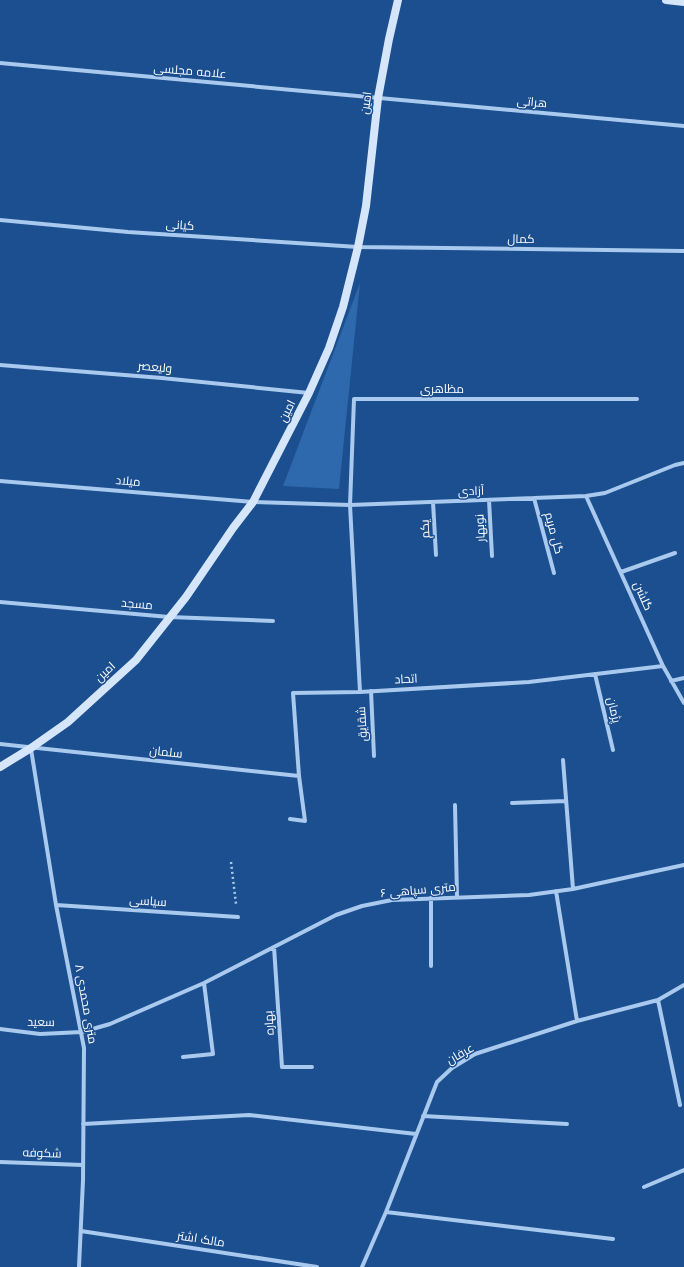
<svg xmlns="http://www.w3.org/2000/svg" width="684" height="1267" font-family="Jost,Cairo,sans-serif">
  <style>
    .green { fill: #2e69ad }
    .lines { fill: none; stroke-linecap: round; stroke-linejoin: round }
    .path { stroke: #a9c9ee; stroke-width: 2.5; stroke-dasharray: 2 3; stroke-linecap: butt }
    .street { stroke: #a9c9ee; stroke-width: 4 }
    .secondary { stroke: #d6e6fa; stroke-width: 8 }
    .labels { text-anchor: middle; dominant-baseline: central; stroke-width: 3; stroke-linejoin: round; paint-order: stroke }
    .street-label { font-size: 12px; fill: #fff; stroke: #1b4f8f }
  </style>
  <rect width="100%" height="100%" fill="#1b4f8f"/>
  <path class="green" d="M360,283L339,489L283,486Z"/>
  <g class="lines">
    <path class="path" d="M231,862L236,904"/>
    <path class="street" d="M0,63L684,126
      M0,220L128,232L358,247L684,251
      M0,365L162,378L309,393
      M0,481L253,502L350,505L586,496L605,493L675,465L684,463
      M586,496L663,666L684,703
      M534,498L554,573
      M489,500L492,556
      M433,502L436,555
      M621,572L675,553
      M0,602L169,617L273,621
      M595,674L613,750
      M671,681L684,678
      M371,691L374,756
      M360,692L350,505L354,399H637
      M0,744L299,776
      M31,749L56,905L84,1048L83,1180L79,1267
      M563,760L573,889
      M512,803L566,801
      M455,805L457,896
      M290,819L305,821L299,776L293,693L360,692L529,682L663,666
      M556,891L577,1021
      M56,905L238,917
      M274,947L282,1067H312
      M431,966V898
      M658,1000L680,1105
      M0,1029L40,1034L82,1032L110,1024L204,983L336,915L362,906L392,900L529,895L573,889L684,865
      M183,1057L213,1054L204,983
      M423,1116L567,1124
      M83,1124L249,1115L416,1134
      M0,1162L83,1165
      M644,1187L684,1170
      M386,1212L613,1239
      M81,1231L317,1267
      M362,1267L386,1212L437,1082L452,1068L475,1054L577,1021L658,1000L684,985"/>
    <path class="secondary" d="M666,0L684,2
      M0,767L31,748L68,722L136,660L186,597L233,528L253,502L309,393L329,348L343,307L358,247L366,206L378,98L389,39L398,0"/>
  </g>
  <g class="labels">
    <g class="street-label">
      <text transform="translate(190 71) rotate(5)">علامه مجلسی</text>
      <text transform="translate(532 102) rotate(5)">هراتی</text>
      <text transform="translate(366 103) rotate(-82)">امین</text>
      <text transform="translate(180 225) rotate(4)">کیانی</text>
      <text transform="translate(521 239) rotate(1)">کمال</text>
      <text transform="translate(155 367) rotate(5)">ولیعصر</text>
      <text x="442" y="389">مظاهری</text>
      <text transform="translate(287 411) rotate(-64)">امین</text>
      <text transform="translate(128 481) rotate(5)">میلاد</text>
      <text transform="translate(471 491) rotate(-2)">آزادی</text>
      <text transform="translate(480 528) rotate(-93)">نوبهار</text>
      <text transform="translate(425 529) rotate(-93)">یکم</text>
      <text transform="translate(554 533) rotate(75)">گل مریم</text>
      <text transform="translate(643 596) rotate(66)">گلشن</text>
      <text transform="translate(137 604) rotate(5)">مسجد</text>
      <text transform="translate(105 672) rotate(-43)">امین</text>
      <text transform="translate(406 679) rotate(-3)">اتحاد</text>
      <text transform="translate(614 710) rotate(77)">پژمان</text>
      <text transform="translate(362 724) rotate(-93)">شقایق</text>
      <text transform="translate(166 752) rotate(6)">سلمان</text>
      <text transform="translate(418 890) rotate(-5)">۶ متری سپاهی</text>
      <text transform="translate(148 901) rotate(4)">سیاسی</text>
      <text transform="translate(86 1004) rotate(80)">۸ متری محمدی</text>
      <text transform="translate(41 1022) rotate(1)">سعید</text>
      <text transform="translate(269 1023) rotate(-94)">بهاره</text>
      <text transform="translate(460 1054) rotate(-30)">عرفان</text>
      <text transform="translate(42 1153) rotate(2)">شکوفه</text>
      <text transform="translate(201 1239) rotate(9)">مالک اشتر</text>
    </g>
  </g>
</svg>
